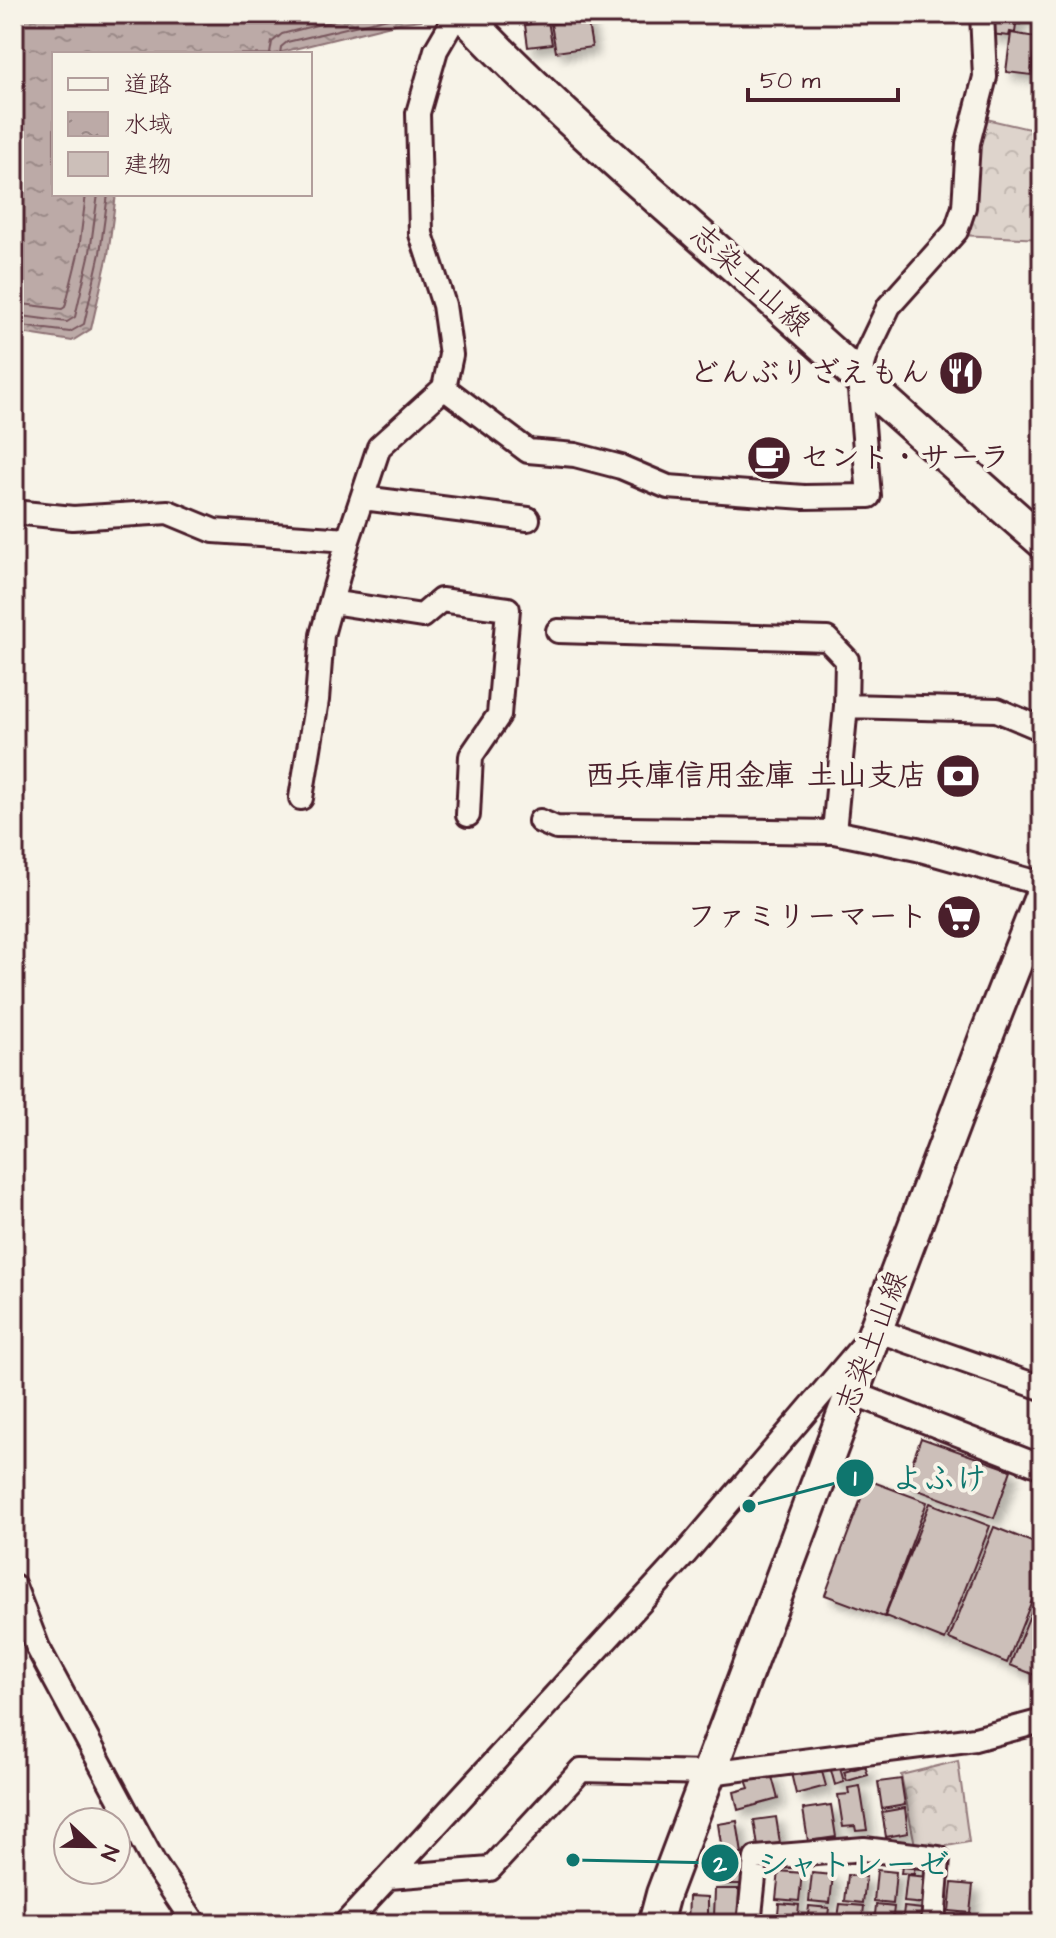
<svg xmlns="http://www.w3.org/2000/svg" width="1056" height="1938" font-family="'Architects Daughter','Klee One',sans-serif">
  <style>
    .forest { fill: url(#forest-crowns); stroke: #947a7c; stroke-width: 2 }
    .water { fill: url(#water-ripples); stroke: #8e7275; stroke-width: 2 }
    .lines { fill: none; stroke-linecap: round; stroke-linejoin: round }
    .shore { stroke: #78575d; stroke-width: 2 }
    .building { fill: #ccbfb9; stroke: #4a1f2b; stroke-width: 2; filter: url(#shadow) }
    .street-casing { stroke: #4a1f2b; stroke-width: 28 }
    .secondary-casing { stroke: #4a1f2b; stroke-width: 38 }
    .street { stroke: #f7f3e8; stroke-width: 22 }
    .secondary { stroke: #f7f3e8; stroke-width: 32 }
    .labels { text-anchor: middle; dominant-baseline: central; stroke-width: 8; stroke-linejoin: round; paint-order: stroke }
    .street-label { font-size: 30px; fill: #4a1f2b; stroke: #f7f3e8 }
    .poi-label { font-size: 30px; font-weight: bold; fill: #4a1f2b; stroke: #f7f3e8; text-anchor: end }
    .leader { fill: none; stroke: #0f766e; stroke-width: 3 }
    .callout-dot { fill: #0f766e; stroke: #f7f3e8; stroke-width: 3 }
    .mark-label { font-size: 24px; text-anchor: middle; font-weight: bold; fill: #fff }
    .callout-label { font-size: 32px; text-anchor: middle; font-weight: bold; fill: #0f766e; stroke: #f7f3e8; stroke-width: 8; stroke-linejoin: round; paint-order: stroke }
  </style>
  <defs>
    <pattern id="forest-crowns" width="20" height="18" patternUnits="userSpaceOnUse" patternTransform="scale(2)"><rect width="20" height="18" fill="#ded4cc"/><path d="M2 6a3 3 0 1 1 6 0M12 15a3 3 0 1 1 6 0" fill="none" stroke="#c0b6af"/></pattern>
    <pattern id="water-ripples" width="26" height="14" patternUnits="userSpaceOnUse" patternTransform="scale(2)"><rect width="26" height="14" fill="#bcaaa7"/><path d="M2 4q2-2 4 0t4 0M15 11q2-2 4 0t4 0" fill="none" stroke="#9b8a88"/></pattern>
    <filter id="shadow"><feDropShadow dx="7" dy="7" stdDeviation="4" flood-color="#0004"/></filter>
  </defs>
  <rect width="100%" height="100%" fill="#f7f3e8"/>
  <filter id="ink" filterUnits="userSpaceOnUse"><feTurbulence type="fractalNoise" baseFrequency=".0125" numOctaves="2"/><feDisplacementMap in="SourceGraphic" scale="16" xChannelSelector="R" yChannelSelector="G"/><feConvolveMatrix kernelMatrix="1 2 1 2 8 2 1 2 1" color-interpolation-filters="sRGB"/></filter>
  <g filter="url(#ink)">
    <path class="forest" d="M982,118L1042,132V239L960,235Z
      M958,1761L969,1842L947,1846L915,1845L901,1775Z"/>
    <path class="water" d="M14,14H416L421,20L399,23L274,54H54V194H116L108,255L91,329L72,341L14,332Z"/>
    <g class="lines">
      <path class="shore" d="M270,54L272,42L282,34L359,14
        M280,54L281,47L287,42L405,14
        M14,303L62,309L65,307L79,250L86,194
        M14,315L67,322L75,317L90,252L98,194
        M14,325L70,332L84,324L100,253L108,194"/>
    </g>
    <path class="building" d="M993,14H1013L1012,22L993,19Z
      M1014,14H1021L1020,24L1013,23Z
      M1026,14H1042V22L1025,18Z
      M587,18L592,47L556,52L551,24Z
      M548,21L552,44L528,47L525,25Z
      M992,21L1016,25L1015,33L1010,32L1009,36L990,34Z
      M1011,33L1036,37L1031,75L1006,72Z
      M1038,47L1042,48V79L1035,78Z
      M1035,97L1042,98V121L1034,119L1035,111H1032Z
      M921,1438L1011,1470L994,1518L904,1485Z
      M868,1480L927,1502L884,1617L825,1595Z
      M930,1503L990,1526L945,1640L885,1616Z
      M994,1527L1042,1546V1575L1007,1663L949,1639Z
      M1042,1585V1678L1010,1665Z
      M819,1761L826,1786L796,1794L790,1769Z
      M838,1761L844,1782L835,1785L829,1763Z
      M865,1766L868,1775L847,1781L844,1772Z
      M771,1773L778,1799L738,1810L734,1792L749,1788L746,1780Z
      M901,1779L905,1805L882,1809L878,1782Z
      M860,1786L867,1830L856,1831L855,1826L843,1827L838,1795L849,1794L848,1788Z
      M831,1805L836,1837L808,1841L803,1809Z
      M905,1808L908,1833L886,1837L882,1812Z
      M776,1817L780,1843L758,1847L754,1820Z
      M737,1821L742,1854L723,1857L718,1824Z
      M903,1859L915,1861L914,1874L901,1873Z
      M714,1862L742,1863L741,1884H713Z
      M877,1870L896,1872L893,1904L874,1902Z
      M779,1871L802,1873L799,1901L776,1899Z
      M812,1873L833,1875L830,1903L809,1901Z
      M848,1875L866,1877L863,1903L845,1901Z
      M907,1875L928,1877L925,1904L904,1902Z
      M952,1883L973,1885L970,1913L949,1911Z
      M715,1889H739L738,1918L714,1917Z
      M689,1896L708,1897V1924H688Z
      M779,1903L799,1905L797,1924H777Z
      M840,1904L864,1906L862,1924H837Z
      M876,1905L894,1907L892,1924H874Z
      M809,1906L829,1908L827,1924H807Z
      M904,1907L922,1909L921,1924H902Z"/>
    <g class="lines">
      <g class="street-casing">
        <path id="street" d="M457,14L436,50L418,113L421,234L444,305L451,355L444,388L528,451L575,455L621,467L668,487L804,497L869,496L859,378L867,352L889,306L956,231L964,207L968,143L985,77L982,14
          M363,498L528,519
          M14,512L73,518L168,512L214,531L348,540L379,447L444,388
          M331,602L422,616L441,600L508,609L499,715L471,756L468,815
          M558,631L827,639L847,660L846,706L834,832
          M846,706L997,710L1042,729
          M301,798L317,700L322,635L348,540
          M540,821L556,828L834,832L917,849L1042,884
          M853,1393L1042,1467
          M14,1586L38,1648L154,1863L195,1924
          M389,1877L490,1869L581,1770L709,1773L975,1739L1042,1721
          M345,1924L685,1554L876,1330L1042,1388
          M749,1924L756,1858L864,1849L938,1858L933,1924"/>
      </g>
      <g class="secondary-casing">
        <path id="secondary" d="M463,14C546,102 639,182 730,262C834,355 937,449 1042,541
          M655,1924L663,1894L988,1032L1042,895"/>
      </g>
      <use href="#street" class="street"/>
      <use href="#secondary" class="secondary"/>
    </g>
  </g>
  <defs>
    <g id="restaurant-disc" transform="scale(2.3)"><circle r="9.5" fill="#4a1f2b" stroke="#f7f3e8"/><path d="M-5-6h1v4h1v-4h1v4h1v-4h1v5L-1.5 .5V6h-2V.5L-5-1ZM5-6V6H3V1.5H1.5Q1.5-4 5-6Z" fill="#fff"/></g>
    <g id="cafe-disc" transform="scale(2.3)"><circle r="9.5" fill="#4a1f2b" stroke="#f7f3e8"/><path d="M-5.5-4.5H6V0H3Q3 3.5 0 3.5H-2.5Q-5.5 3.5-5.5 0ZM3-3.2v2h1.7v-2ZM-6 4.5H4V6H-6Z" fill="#fff"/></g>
    <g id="bank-disc" transform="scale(2.3)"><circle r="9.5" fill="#4a1f2b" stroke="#f7f3e8"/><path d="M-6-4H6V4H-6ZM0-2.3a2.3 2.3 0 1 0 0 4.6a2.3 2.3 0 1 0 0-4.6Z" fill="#fff"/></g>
    <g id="supermarket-disc" transform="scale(2.3)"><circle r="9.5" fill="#4a1f2b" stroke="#f7f3e8"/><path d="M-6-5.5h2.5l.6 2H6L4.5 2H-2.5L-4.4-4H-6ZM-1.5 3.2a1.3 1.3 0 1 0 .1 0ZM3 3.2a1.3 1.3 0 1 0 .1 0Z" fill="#fff"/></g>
  </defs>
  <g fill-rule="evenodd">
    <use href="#restaurant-disc" x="961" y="373"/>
    <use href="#cafe-disc" x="769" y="458"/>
    <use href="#bank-disc" x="958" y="776"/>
    <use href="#supermarket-disc" x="959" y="917"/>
  </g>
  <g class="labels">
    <g class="street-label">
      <text transform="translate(750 280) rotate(42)">志染土山線</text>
      <text transform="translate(872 1342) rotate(-69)">志染土山線</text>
    </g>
    <g class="poi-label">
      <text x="930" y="373">どんぶりざえもん</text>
      <text x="800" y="458" text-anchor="start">セント・サーラ</text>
      <text x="927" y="776">西兵庫信用金庫 土山支店</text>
      <text x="928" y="917">ファミリーマート</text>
    </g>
  </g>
  <path class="leader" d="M749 1506L855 1478M573 1860L720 1863"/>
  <g class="callout-dot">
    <circle cx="749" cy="1506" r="8"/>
    <circle cx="573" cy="1860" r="8"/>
    <circle cx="855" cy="1478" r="20"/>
    <circle cx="720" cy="1863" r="20"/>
  </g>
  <g class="mark-label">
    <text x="855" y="1486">1</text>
    <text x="720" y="1872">2</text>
  </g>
  <g class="callout-label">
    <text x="939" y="1489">よふけ</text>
    <text x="853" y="1875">シャトレーゼ</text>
  </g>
  <rect width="1056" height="1938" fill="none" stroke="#f7f3e8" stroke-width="48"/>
  <rect x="24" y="24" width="1008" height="1890" fill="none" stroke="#4a1f2b" stroke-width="3" filter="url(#ink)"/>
  <rect x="52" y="52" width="260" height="144" fill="#f7f3e8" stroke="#b29e9c" stroke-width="2"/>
  <rect x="68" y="78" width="40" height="12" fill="#f7f3e8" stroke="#b29e9c" stroke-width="2"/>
  <text x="124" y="92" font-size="24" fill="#4a1f2b">道路</text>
  <rect x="68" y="112" width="40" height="24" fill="url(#water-ripples)" stroke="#b29e9c" stroke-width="2"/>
  <text x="124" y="132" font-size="24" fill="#4a1f2b">水域</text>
  <rect x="68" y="152" width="40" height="24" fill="#ccbfb9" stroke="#b29e9c" stroke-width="2"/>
  <text x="124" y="172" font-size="24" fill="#4a1f2b">建物</text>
  <g transform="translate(92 1846) rotate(112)"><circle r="38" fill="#f7f3e8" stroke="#b29e9c" stroke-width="2"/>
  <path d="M0-6L14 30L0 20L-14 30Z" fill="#4a1f2b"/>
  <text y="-12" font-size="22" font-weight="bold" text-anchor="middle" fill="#4a1f2b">N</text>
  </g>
  <path d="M748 88v12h150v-12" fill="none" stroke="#4a1f2b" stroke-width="4"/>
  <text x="760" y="88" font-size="24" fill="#4a1f2b" stroke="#f7f3e8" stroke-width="6" paint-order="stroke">50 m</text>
</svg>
